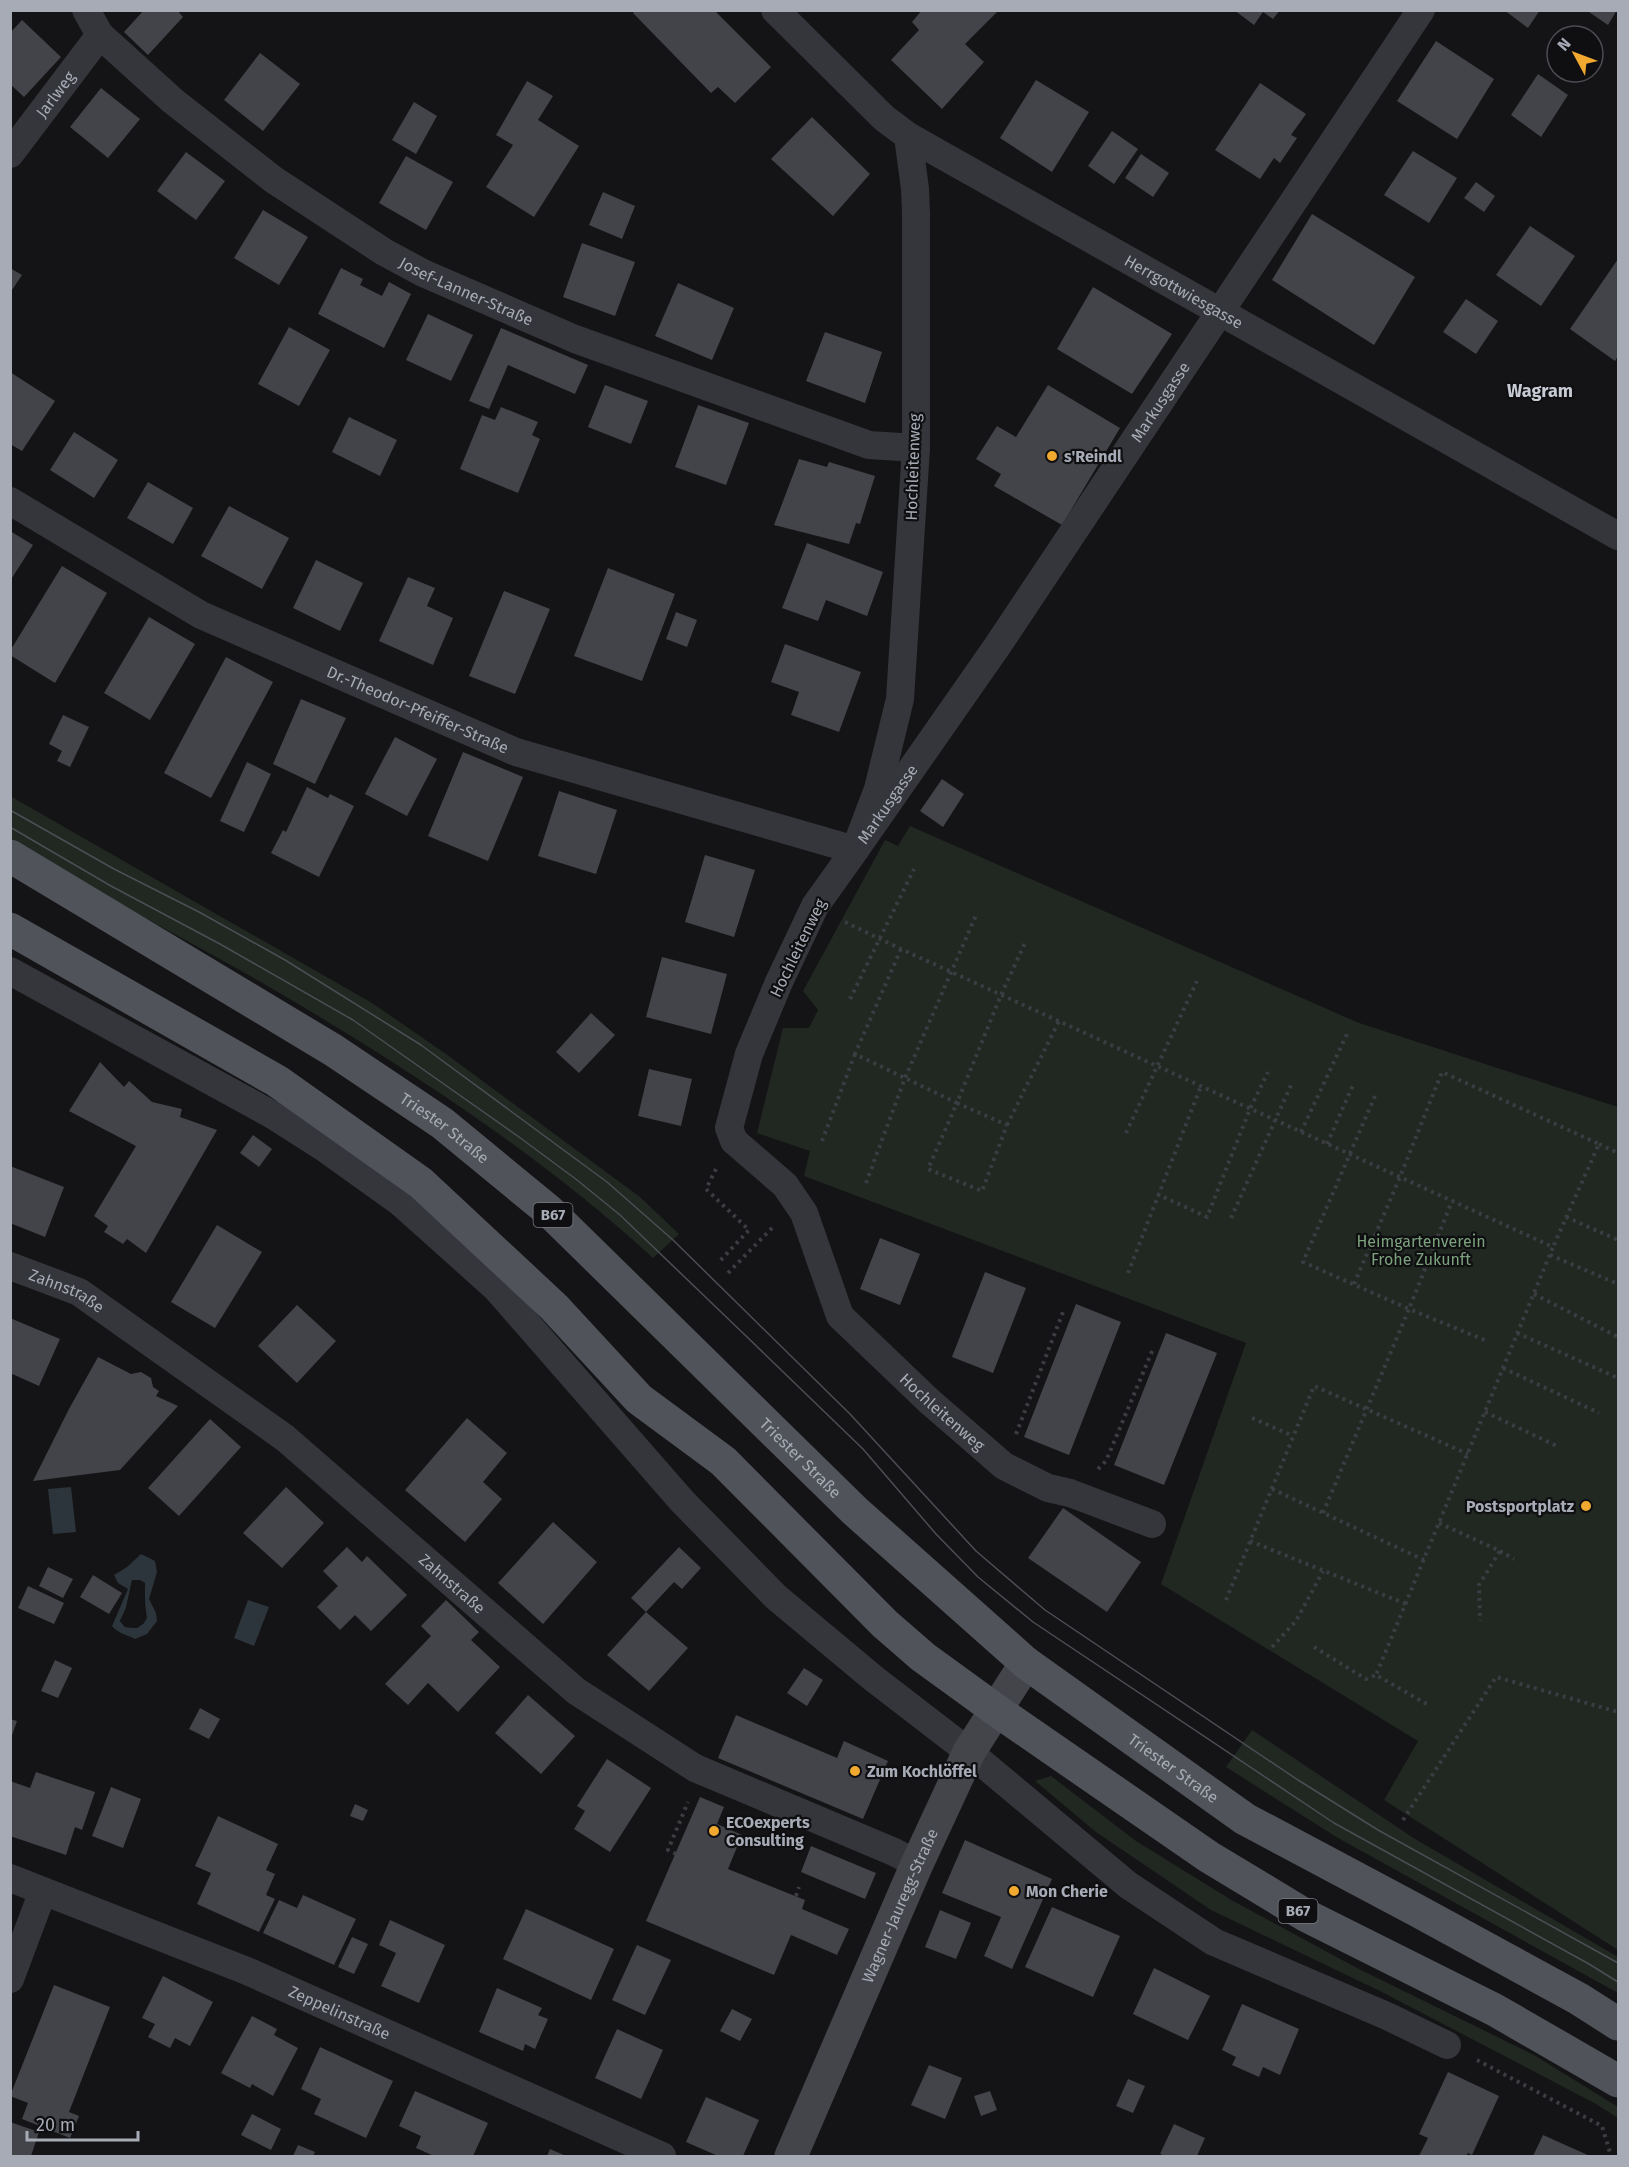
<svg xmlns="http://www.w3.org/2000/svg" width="1629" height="2167" font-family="'Fira Sans',sans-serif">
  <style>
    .green { fill: #202821 }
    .water { fill: #2c353b; fill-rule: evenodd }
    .pier { fill: #141416; fill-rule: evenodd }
    .building { fill: #434449 }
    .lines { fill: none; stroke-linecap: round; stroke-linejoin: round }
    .path { stroke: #3b3d42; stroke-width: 4; stroke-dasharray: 3 4.5; stroke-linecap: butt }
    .street { stroke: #35363b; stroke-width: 28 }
    .secondary { stroke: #43454b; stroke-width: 33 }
    .primary { stroke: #51535a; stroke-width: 33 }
    .tram { stroke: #4c4e54; stroke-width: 1.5 }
    .poi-dot { fill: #f1a930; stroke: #0f0f11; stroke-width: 2 }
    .labels { text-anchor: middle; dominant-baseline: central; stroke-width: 4.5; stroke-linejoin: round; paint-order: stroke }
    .shield { fill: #0f0f11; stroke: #797c84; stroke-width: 1.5 }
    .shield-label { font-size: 15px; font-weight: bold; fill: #a6abb6 }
    .street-label { font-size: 16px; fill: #a6abb6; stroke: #0f0f11 }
    .poi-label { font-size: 16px; font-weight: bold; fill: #a6abb6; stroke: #0f0f11; text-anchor: start }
    .park-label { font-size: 16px; fill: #7ca17d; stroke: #0f0f11 }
    .neighbourhood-label { font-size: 18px; font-weight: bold; fill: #c6cad2; stroke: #0f0f11 }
  </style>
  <rect width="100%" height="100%" fill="#141416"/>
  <path class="green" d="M10,796L372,1003L446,1054L640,1197L679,1234L653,1258C542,1156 406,1067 276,991C188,939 97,895 11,841Z
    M910,826L1359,1023L1618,1107V1950L1384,1800L1418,1741L1161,1584L1246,1343L804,1176L810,1151L757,1133L783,1028H809L818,1010L803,991L885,840L898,846Z
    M1252,1730L1415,1839L1618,1957V1993L1338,1838L1226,1767Z
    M1051,1776L1136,1841L1233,1901L1357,1968L1534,2055L1618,2107V2118L1596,2104L1382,1992L1211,1910L1096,1832L1035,1781Z"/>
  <path class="water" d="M71,1487L76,1532L53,1534L48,1489Z
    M141,1554L155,1561L157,1572L149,1599L156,1613L157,1621L147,1634L135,1639C127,1635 118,1633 112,1626L128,1589L118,1583L114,1575L127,1567ZM132,1581L145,1583C144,1597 147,1610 144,1623L137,1628L125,1627L120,1621L126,1608Z
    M248,1600L269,1607L254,1646L234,1638Z"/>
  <path class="pier" d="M132,1580H140L145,1583L144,1598L147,1618L144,1623L137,1628L125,1627L120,1621L126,1608ZM135,1583L142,1585L141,1598L144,1617L136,1625L127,1624L123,1621Z"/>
  <path class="building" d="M144,10H177L183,17L148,55L124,32Z
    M636,10H714L771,67L735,103L718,87L711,93L633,13Z
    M922,10H999L965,44L984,62L942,109L891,60L919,30L912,22Z
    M1234,10H1280L1273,19L1263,12L1254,25Z
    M1504,10H1540L1528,28Z
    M1586,10H1617L1608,25Z
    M22,20L61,57L24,97L10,84V33Z
    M1436,41L1494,79L1457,139L1397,101Z
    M260,53L300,84L263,131L224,100Z
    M1538,74L1568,95L1541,137L1511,115Z
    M1036,80L1089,112L1052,172L1000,138Z
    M527,81L553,96L538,120L579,146L534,217L486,187L513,145L496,135Z
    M1260,83L1306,114L1291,135L1297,138L1280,163L1274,158L1260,179L1215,150Z
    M101,88L140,119L108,158L70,127Z
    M414,102L437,116L416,154L392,140Z
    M812,117L870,174L833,216L771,159Z
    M1112,131L1138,149L1114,184L1088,166Z
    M1413,151L1457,178L1429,223L1384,195Z
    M186,152L225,181L196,220L157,191Z
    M1141,154L1169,173L1153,197L1125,178Z
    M406,156L453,182L426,230L379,203Z
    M1476,182L1495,196L1484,212L1464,198Z
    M603,192L635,206L622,239L589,225Z
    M263,210L308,237L279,285L234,258Z
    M1312,214L1415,277L1374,345L1272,280Z
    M1530,226L1575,256L1541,306L1496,275Z
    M582,243L635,262L615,316L563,297Z
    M1618,259V356L1615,361L1570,329Z
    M10,268L22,275L10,293Z
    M341,268L363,279L360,285L382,296L389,282L411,294L384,348L318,314Z
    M678,283L734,308L712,360L655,336Z
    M1093,287L1172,334L1132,394L1057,349Z
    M1466,299L1498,321L1476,354L1443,332Z
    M428,314L473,335L451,381L406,360Z
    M289,327L330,350L299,406L258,384Z
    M501,328L588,365L575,394L508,365L489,409L469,401Z
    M825,332L882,352L865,403L806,381Z
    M10,372L55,401L22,451L10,444Z
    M605,385L648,401L631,444L588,427Z
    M1048,385L1120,428L1062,525L994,486L1001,474L976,459L997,426L1016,437Z
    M698,405L749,423L726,485L675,467Z
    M501,407L538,422L532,435L540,439L518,493L460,469L482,415L495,420Z
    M349,417L397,440L380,476L332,452Z
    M74,432L118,460L94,498L50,470Z
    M799,459L827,467L829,462L875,476L860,524L856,523L849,544L774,525Z
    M148,482L193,508L173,544L127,518Z
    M229,506L289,538L262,589L201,556Z
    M10,531L33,545L10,581Z
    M807,543L883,572L867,616L826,600L818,621L782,608Z
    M316,560L363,583L340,631L293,608Z
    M62,566L107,593L55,683L10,655V651Z
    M608,568L675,594L642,681L574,656Z
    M408,577L435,588L427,606L453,618L433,665L379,641Z
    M504,591L550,609L515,694L469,676Z
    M676,612L697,620L687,647L666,639Z
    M149,617L195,644L150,720L104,693Z
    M785,644L861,672L839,732L791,715L799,692L771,682Z
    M226,657L273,682L211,798L164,773Z
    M301,699L346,718L315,784L273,764Z
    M63,715L89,727L70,767L57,761L62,751L49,744Z
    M395,737L437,759L407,816L365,794Z
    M463,752L523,777L488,861L428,836Z
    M247,762L271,774L244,832L220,821Z
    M942,779L964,794L943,827L920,811Z
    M307,787L328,798L330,794L354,806L319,877L271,853L283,830L286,832Z
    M559,791L617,810L596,874L538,856Z
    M705,855L755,870L734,937L685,922Z
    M662,957L727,974L711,1034L646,1017Z
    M591,1013L615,1035L579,1073L556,1052Z
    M100,1062L124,1087L129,1081L152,1102L182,1109L180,1117L217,1130L146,1253L127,1239L123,1244L104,1232L108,1226L94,1216L136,1146L69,1111Z
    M649,1069L692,1079L681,1126L638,1116Z
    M253,1135L272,1149L259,1167L240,1153Z
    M10,1166L64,1187L45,1237L10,1223Z
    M217,1225L262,1252L215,1328L171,1302Z
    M880,1238L920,1254L900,1305L860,1289Z
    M985,1272L1026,1288L993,1373L952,1357Z
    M1076,1304L1121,1322L1069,1455L1024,1437Z
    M297,1305L336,1341L297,1383L258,1346Z
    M10,1318L60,1339L39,1386L10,1373Z
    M1166,1333L1217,1353L1164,1485L1114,1465Z
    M98,1357L131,1374L141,1372L151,1378L153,1387L159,1391L156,1396L178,1406L120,1470L33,1481L69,1409Z
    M467,1418L507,1453L483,1482L502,1499L465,1542L405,1490Z
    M210,1419L241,1447L179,1516L148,1488Z
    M286,1487L324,1523L282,1568L243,1533Z
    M1063,1508L1141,1562L1107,1612L1028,1558Z
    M553,1522L597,1562L543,1624L498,1583Z
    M347,1547L362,1562L367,1556L407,1595L371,1631L355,1615L340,1630L317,1607L338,1586L323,1571Z
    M679,1547L701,1568L682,1589L674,1582L646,1612L688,1648L649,1691L607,1655L646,1612L631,1598Z
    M48,1567L73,1579L63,1598L39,1586Z
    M93,1575L122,1593L109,1614L80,1597Z
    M28,1586L64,1603L54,1624L18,1608Z
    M446,1600L479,1632L471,1640L500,1667L458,1712L428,1683L408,1705L385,1684L431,1636L421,1626Z
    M55,1660L72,1668L58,1698L41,1691Z
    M804,1668L823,1680L807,1706L787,1693Z
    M528,1695L575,1736L541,1774L495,1733Z
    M200,1708L220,1719L209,1739L189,1729Z
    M736,1715L837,1758L844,1741L888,1761L863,1819L718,1758Z
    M10,1719L17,1721L11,1738H10Z
    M607,1759L651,1788L610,1852L574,1829L585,1811L577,1806Z
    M36,1772L95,1792L82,1830L75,1827L66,1855L10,1836V1781L30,1788Z
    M111,1787L141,1799L123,1848L92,1836Z
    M700,1797L724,1807L717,1824L742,1835L728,1869L805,1900L802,1909L849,1929L837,1955L791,1935L774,1975L646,1921Z
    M355,1804L368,1810L363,1821L350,1816Z
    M218,1816L278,1844L266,1870L275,1874L266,1895L275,1899L259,1932L197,1904L211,1873L195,1866Z
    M965,1840L1052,1879L1012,1969L984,1956L1001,1917L942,1893Z
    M811,1846L876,1873L865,1899L801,1872Z
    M303,1895L356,1919L334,1965L263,1933L279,1900L297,1908Z
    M1052,1907L1120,1936L1093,1997L1025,1967Z
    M526,1909L614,1949L591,2000L503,1959Z
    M940,1910L971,1923L956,1959L925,1947Z
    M390,1920L445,1945L419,2003L381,1986L396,1953L379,1945Z
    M352,1937L368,1944L354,1974L338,1967Z
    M637,1945L671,1960L645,2015L612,2000Z
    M1154,1968L1210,1996L1188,2040L1133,2014Z
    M163,1976L213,2002L190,2046L175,2038L170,2048L148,2037L155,2024L142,2018Z
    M54,1985L110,2007L69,2112L79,2116L70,2138L22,2119L28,2103L10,2096Z
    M497,1988L542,2008L538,2015L548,2019L535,2049L525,2044L523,2051L479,2032Z
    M1242,2004L1299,2029L1280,2075L1263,2067L1259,2077L1232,2065L1236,2057L1222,2050Z
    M732,2009L752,2019L740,2041L720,2031Z
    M252,2016L277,2029L274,2035L298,2048L273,2096L252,2084L250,2088L221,2073Z
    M617,2029L663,2050L641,2099L595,2078Z
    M320,2047L393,2081L366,2138L314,2114L321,2099L301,2089Z
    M929,2065L962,2078L945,2119L911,2105Z
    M1448,2072L1499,2096L1472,2155L1468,2153L1466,2156H1419L1428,2138L1419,2134Z
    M1128,2079L1145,2086L1133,2113L1116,2106Z
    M415,2091L488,2123L473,2156H434L416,2148L421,2136L399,2126Z
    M990,2091L997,2110L981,2116L974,2096Z
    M706,2097L759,2120L743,2156H718L686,2142Z
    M252,2114L281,2129L271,2150L241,2135Z
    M10,2122L39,2132L31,2156H10Z
    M1174,2124L1205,2138L1197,2156H1166L1160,2154Z
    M1543,2135L1590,2156H1533Z
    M298,2145L315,2152L313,2156H293Z
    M550,2149L566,2156H547Z"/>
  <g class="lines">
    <path class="path" d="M845,922L901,949L1553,1247L1376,1675L1430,1706
      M901,949L855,1054L957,1103L1001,995L1025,943
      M850,999L914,869
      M1375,1096L1303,1262L1409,1309L1452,1201
      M957,1103L1007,1125L982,1191L928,1169Z
      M1007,1125L1059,1021
      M1301,1132L1347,1034
      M1126,1133L1197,981
      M822,1141L855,1054
      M1327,1144L1353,1085
      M1599,1144L1618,1153
      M716,1169L706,1189L749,1230L718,1263
      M866,1183L905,1078L977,913
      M1157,1194L1207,1217L1250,1109L1268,1072
      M1566,1217L1618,1240
      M1231,1218L1292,1083
      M1550,1255L1618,1284
      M728,1273L773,1227
      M1128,1273L1201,1086
      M1354,1284L1400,1177L1442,1072L1599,1144L1553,1247
      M1534,1294L1618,1337
      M1517,1333L1618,1378
      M1503,1368L1599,1413
      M1485,1412L1559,1447
      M1252,1418L1293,1436
      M1016,1434L1063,1312
      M1098,1469L1106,1461L1153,1349
      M1272,1489L1424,1560
      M1323,1513L1409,1309L1487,1341
      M1439,1523L1500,1551L1479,1585L1480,1621
      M1250,1541L1406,1604
      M1500,1551L1514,1559
      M1226,1600L1314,1386L1468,1454
      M1272,1647L1296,1621L1323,1571
      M1314,1647L1366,1679L1376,1675
      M1403,1820L1496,1677L1618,1712
      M676,1854L668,1850L688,1802
      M796,1896L799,1887
      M1477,2060L1602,2126L1611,2156"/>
    <g class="street">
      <path id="s1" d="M86,10L100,35L173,101L274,180L384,252L423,273L575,339L869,445L916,448"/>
      <path id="s2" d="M775,10L884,118L908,136L1618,536"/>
      <path id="s3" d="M908,136L915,189L916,213V448L900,699L878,789L855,850L815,906L779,982L749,1054L729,1128L734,1141L785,1185L804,1213L840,1316L929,1401L1004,1466L1048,1488L1070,1493L1152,1524"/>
      <path id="s4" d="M10,154L100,35"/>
      <path id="s5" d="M10,501L201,615L516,752L855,850L998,645L1421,10"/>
      <path d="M10,971L271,1114L326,1149L400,1202L496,1288L682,1501L776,1597L873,1678L969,1752L1128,1885L1214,1942L1387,2016L1447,2045"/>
      <path id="s6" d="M10,1266L79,1292L285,1438L576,1691L695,1768L894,1852L917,1864"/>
      <path id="s7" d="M10,1878L247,1971L662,2156"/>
      <path d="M10,1979L43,1891"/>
    </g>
    <path class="secondary" id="s8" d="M791,2156L917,1864L969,1752L1026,1663"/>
    <g class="primary">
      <path id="s9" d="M10,856L333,1050L442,1123L549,1211L855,1511L1026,1663L1245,1819L1416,1910L1579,1999L1618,2024"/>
      <path d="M10,929L277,1081L421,1183L554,1307L639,1399L723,1461L885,1624L923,1657L996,1710L1209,1857L1305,1915L1495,2010L1618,2081"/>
    </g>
    <path class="tram" d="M10,810L114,869L199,912L285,960L421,1045L607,1182L673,1240L850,1414L976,1551L1045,1610L1298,1780L1378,1830L1618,1963
      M10,827L111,886L220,944L353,1020L519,1137L577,1180L620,1215L745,1335L863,1449L936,1534L978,1577L1033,1622L1334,1823L1589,1964L1618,1982"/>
  </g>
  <g class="poi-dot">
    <circle cx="1052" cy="456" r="6"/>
    <circle cx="1586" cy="1506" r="6"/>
    <circle cx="855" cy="1771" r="6"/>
    <circle cx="714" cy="1831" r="6"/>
    <circle cx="1014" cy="1891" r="6"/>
  </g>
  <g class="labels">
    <g class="shield">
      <rect x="533.5" y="1203" width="39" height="24" rx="4.5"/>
      <rect x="1278.5" y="1899" width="39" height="24" rx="4.5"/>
    </g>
    <g class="shield-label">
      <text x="553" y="1215">B67</text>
      <text x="1298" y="1911">B67</text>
    </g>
    <g class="street-label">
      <text stroke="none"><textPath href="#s4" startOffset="75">Jarlweg</textPath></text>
      <text stroke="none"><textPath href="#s1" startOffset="478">Josef-Lanner-Straße</textPath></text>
      <text stroke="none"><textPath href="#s2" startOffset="500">Herrgottwiesgasse</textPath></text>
      <text stroke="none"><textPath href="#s5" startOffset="1461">Markusgasse</textPath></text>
      <text transform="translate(913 467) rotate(-88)">Hochleitenweg</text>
      <text stroke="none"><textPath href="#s5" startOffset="459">Dr.-Theodor-Pfeiffer-Straße</textPath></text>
      <text stroke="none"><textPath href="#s5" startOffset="975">Markusgasse</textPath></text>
      <text transform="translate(798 948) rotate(-64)">Hochleitenweg</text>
      <text stroke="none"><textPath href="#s9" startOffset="513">Triester Straße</textPath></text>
      <text stroke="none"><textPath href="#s6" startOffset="62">Zahnstraße</textPath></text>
      <text stroke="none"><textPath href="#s3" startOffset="1394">Hochleitenweg</textPath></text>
      <text stroke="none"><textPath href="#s9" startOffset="999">Triester Straße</textPath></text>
      <text stroke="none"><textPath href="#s6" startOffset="548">Zahnstraße</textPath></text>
      <text stroke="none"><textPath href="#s9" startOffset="1485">Triester Straße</textPath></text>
      <text stroke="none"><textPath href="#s8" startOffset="273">Wagner-Jauregg-Straße</textPath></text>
      <text stroke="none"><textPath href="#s7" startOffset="356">Zeppelinstraße</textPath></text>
    </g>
    <g class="poi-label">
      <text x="1064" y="456">s'Reindl</text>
      <text x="1574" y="1506" text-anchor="end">Postsportplatz</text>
      <text x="867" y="1771">Zum Kochlöffel</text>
      <text x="726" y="1822">ECOexperts<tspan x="726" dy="18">Consulting</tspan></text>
      <text x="1026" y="1891">Mon Cherie</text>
    </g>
    <g class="park-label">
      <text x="1421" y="1241">Heimgartenverein<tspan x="1421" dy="18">Frohe Zukunft</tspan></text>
    </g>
    <g class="neighbourhood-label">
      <text x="1540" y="391">Wagram</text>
    </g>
  </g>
  <rect width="1629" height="2167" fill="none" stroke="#a6abb6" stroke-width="24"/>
  <g transform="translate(1575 54) rotate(311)"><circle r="28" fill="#0f0f11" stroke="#4b4d53" stroke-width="1.5"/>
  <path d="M0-4.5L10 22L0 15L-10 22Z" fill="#f1a930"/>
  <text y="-9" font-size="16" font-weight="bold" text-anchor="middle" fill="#a6abb6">N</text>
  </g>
  <path d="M27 2131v9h111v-9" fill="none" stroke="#a6abb6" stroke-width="3"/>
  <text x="36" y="2131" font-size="18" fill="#a6abb6" stroke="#0f0f11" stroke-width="4.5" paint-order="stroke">20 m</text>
</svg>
